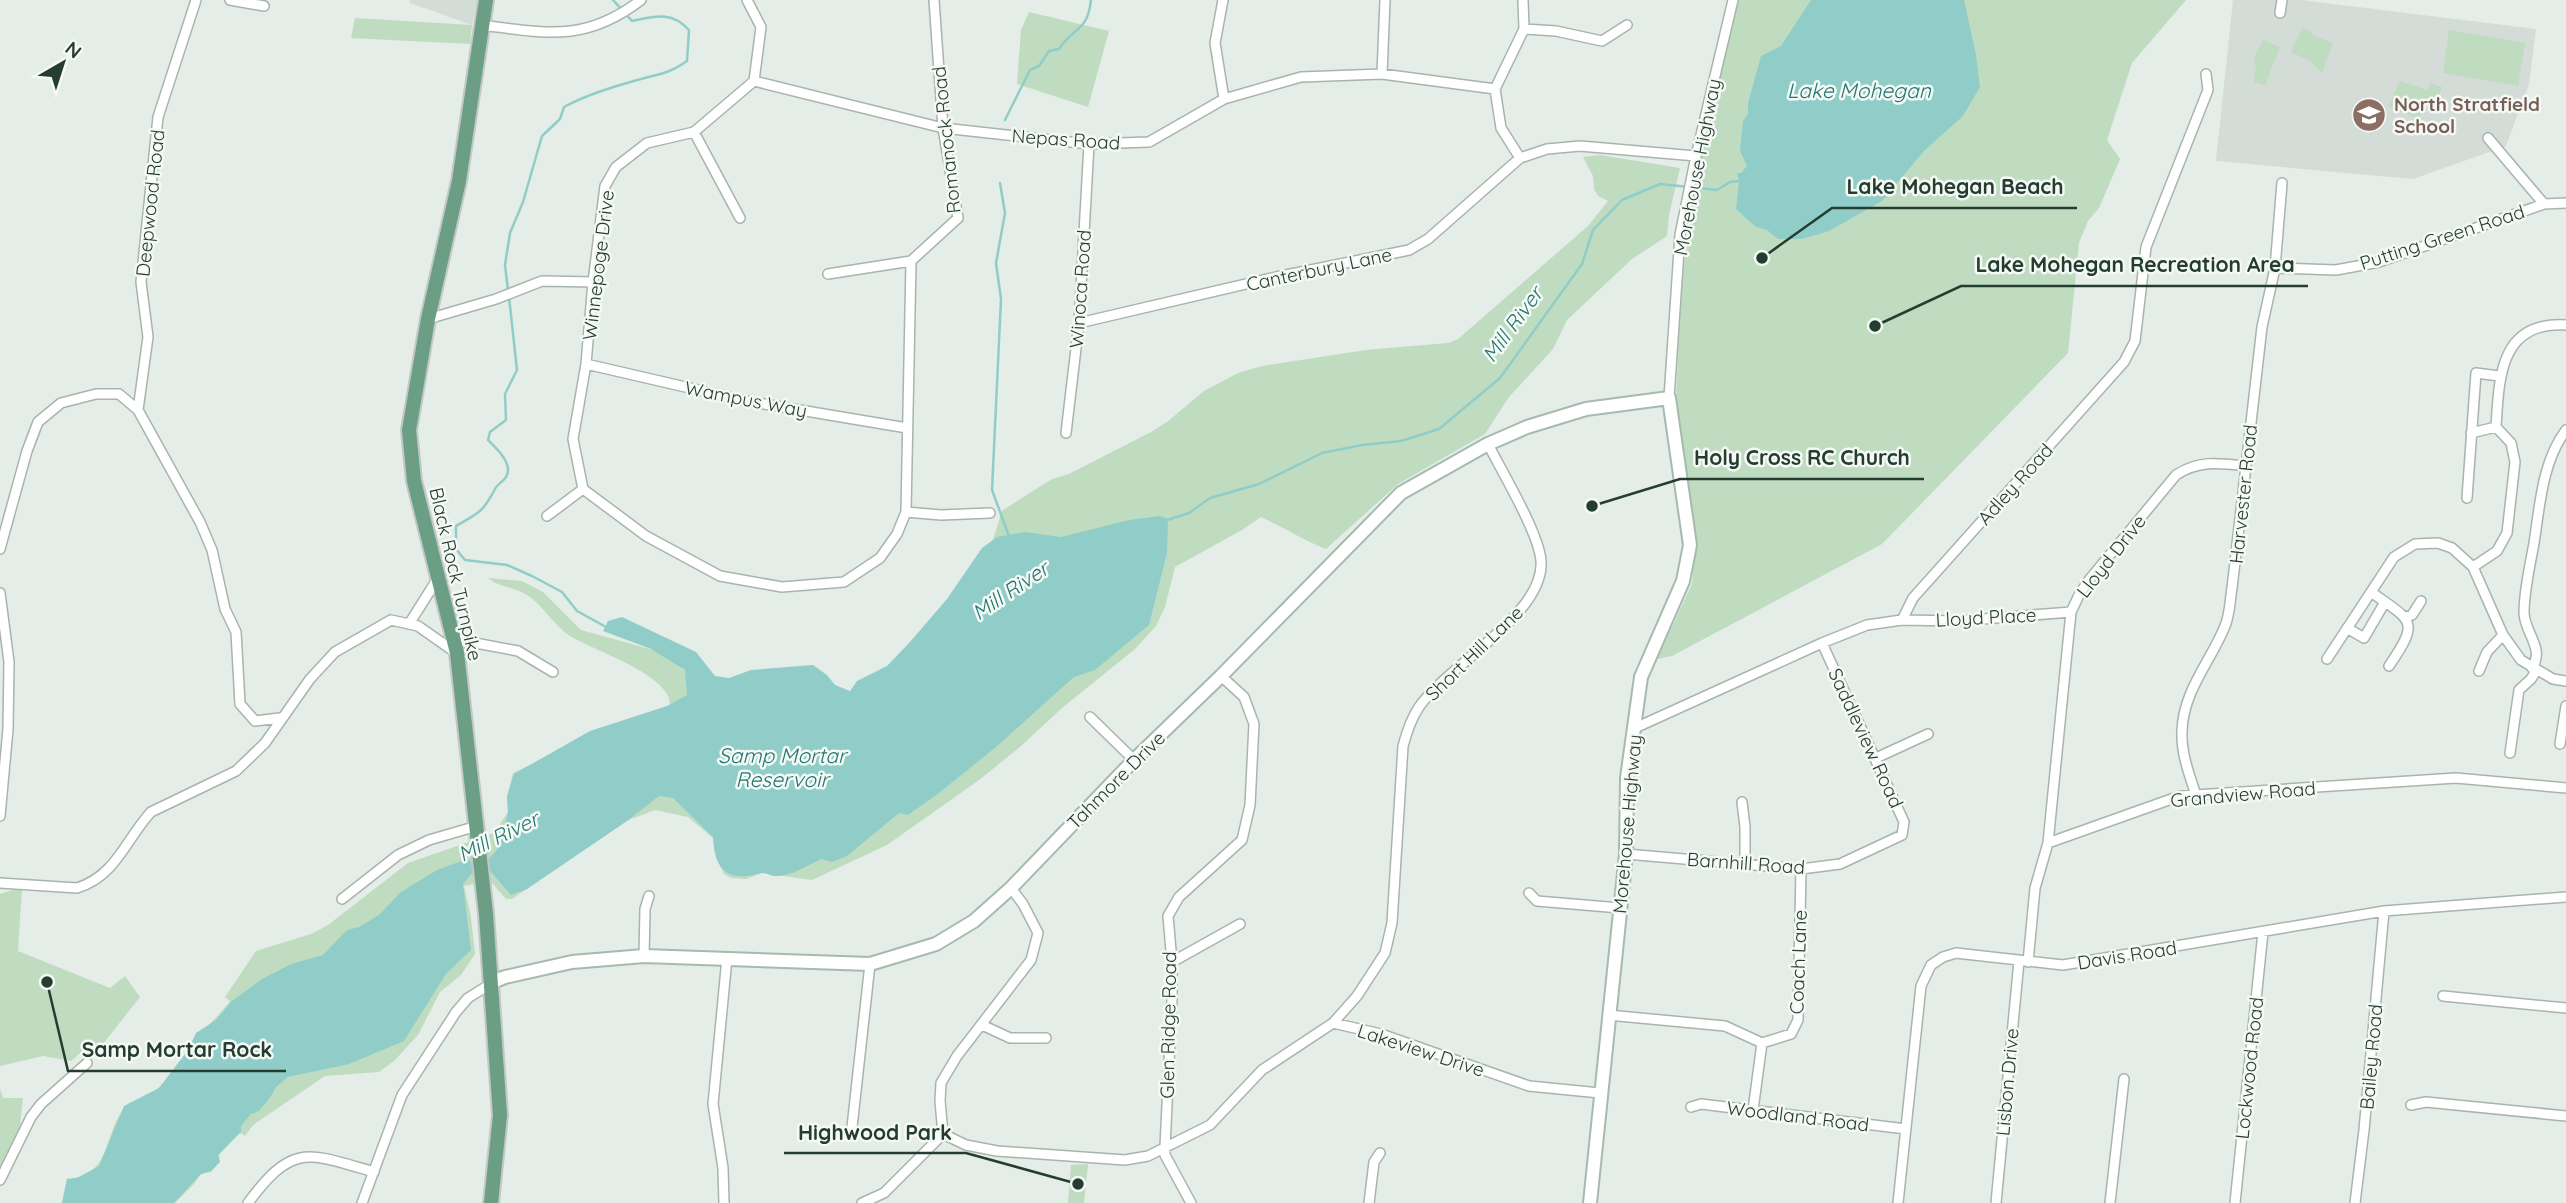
<svg xmlns="http://www.w3.org/2000/svg" width="2566" height="1203" font-family="Quicksand,sans-serif">
  <style>
    .built { fill: #d3dcd6 }
    .green { fill: #bfdcc0 }
    .water { fill: #91cdc8 }
    .lines { fill: none; stroke-linecap: round; stroke-linejoin: round }
    .stream { stroke: #91cdc8; stroke-width: 2.5 }
    .street-casing { stroke: #a7b5ad; stroke-width: 12 }
    .secondary-casing { stroke: #a6baaf; stroke-width: 16 }
    .primary-casing { stroke: #c2c9c5; stroke-width: 18 }
    .street { stroke: #fff; stroke-width: 9 }
    .secondary { stroke: #fff; stroke-width: 12 }
    .primary { stroke: #6c9e86; stroke-width: 14 }
    .labels { text-anchor: middle; dominant-baseline: central; stroke-width: 5; stroke-linejoin: round; paint-order: stroke }
    .education-label { font-size: 19px; font-weight: bold; fill: #785e54; stroke: #f5f9f6; text-anchor: start }
    .street-label { font-size: 19px; fill: #253d31; stroke: #f5f9f6 }
    .water-label { font-size: 21px; font-style: italic; fill: #23756f; stroke: #f5f9f6 }
    .leader { fill: none; stroke: #253d31; stroke-width: 2.5 }
    .callout-dot { fill: #253d31; stroke: #f5f9f6; stroke-width: 2.5 }
    .callout-label { font-size: 21px; text-anchor: middle; font-weight: bold; fill: #253d31; stroke: #f5f9f6; stroke-width: 5; stroke-linejoin: round; paint-order: stroke }
  </style>
  <rect width="100%" height="100%" fill="#e4ede7"/>
  <path class="built" d="M409,0H477L472,25L410,3Z
    M2233,0H2301L2536,29L2529,84L2506,146L2413,179L2216,161Z"/>
  <path class="green" d="M1738,0H2186L2132,63L2107,140L2120,159L2099,208L2088,221L2079,243L2068,353L1882,544L1672,656L1657,659L1692,584L1696,540L1676,400L1680,299L1691,202Z
    M1029,12L1109,31L1088,107L1017,84L1021,30Z
    M355,18L472,25L470,44L351,38Z
    M2302,28L2311,32L2312,35L2333,43L2322,73L2310,61L2291,52Z
    M2449,30L2525,43L2518,86L2443,73Z
    M2263,40L2280,47L2265,85L2254,82L2256,67L2254,57Z
    M2399,81L2428,90L2430,83L2442,87L2436,104L2426,102L2421,115L2415,117L2389,107Z
    M1600,155L1680,168L1669,215L1667,236L1632,259L1567,320L1553,349L1509,397L1485,434L1398,484L1326,549C1303,540 1283,527 1261,517L1242,530L1175,567L1165,607L1156,626L1135,649L1062,708L1020,747L979,780L887,845L812,880L762,873L746,879L731,878L724,874L720,865V844L688,817L655,810L626,821L512,899H506L490,881L464,886L471,917L475,954L461,975L440,992L418,1035L395,1060L379,1072L325,1076L253,1125L245,1136L241,1133L237,1135L219,1155L220,1161L211,1172L201,1174L194,1184L175,1203H62L67,1179C112,1176 103,1135 124,1108C131,1099 148,1097 157,1089C174,1075 187,1052 201,1034C210,1023 221,1013 230,1001L225,997L256,951L311,934L328,925L408,863L494,833L508,812L507,797L513,773L536,762L562,759L671,714C670,709 670,703 669,698C659,671 593,650 570,636C553,625 543,605 527,595C514,587 498,587 488,578L522,581L543,592L581,630L661,652L712,692L860,710L989,552L1002,511L1011,505L1052,479L1069,474L1151,432L1167,422L1204,391L1238,373L1262,366L1366,350L1448,343L1458,339L1588,226L1608,201L1598,196L1594,189L1593,176L1583,157Z
    M22,887L18,951L110,988L125,976L140,997L95,1054L88,1050L80,1053L71,1061L43,1056L0,1066V894Z
    M0,1089L3,1098H23L19,1134L0,1175Z
    M1088,1164L1084,1203H1068L1071,1165Z"/>
  <path class="water" d="M1811,0H1964L1976,55L1980,87L1963,116L1924,151L1882,201L1829,231L1802,239H1778L1767,230L1756,227L1736,209L1739,181L1737,173H1741L1747,166L1740,151L1743,121L1748,114V103L1761,56L1781,46Z
    M1160,516L1168,519L1167,553L1149,625L1095,670L1074,677L996,747L939,793L908,815L899,813L847,856L832,862L821,859C806,866 791,877 774,876C771,876 767,873 763,873C758,873 752,876 747,876C720,879 714,859 713,837L673,798L659,796L627,821L527,889L511,895L490,871L488,860L500,846L508,812L507,796L514,774L590,731L667,706L687,695L685,670L651,649L603,631L608,621L622,617L696,652L715,676L729,678L751,670L813,665L827,675L835,685L850,691L857,681L887,666L910,642L947,599L982,548L997,537L1025,532L1061,537L1129,520Z
    M467,859L471,862L473,872L463,884L471,950L446,974L404,1041L349,1064L288,1077L276,1087L271,1096L259,1111L251,1114L241,1126V1132L218,1155L220,1162L211,1171L201,1174L174,1203H62L67,1179L77,1178L99,1166L124,1106L159,1088L188,1050L196,1033L216,1020L232,1001L262,979L291,964L323,955L347,930L359,927L379,915L401,892L437,870Z"/>
  <g class="lines">
    <path class="stream" d="M1005,120L1030,70L1039,66L1049,51L1059,49C1074,26 1087,33 1091,0
      M1000,183L1005,213L996,263L1001,299L992,490L1010,539
      M508,290L505,265L510,233L523,202L542,136L560,119L564,107C588,94 616,86 641,79C662,73 668,74 687,61L689,30C672,11 654,16 632,21L613,0
      M509,297L517,370L505,394L506,420L490,432L488,440C496,448 514,464 506,477C503,482 497,484 495,489C483,512 479,513 456,526V549L465,560L507,565L532,576L562,592L577,611L606,627
      M1167,520L1189,513L1210,498L1259,484L1322,453L1362,445L1401,441L1439,429L1500,378L1582,264L1593,230L1622,200L1660,184L1717,190L1730,182L1739,181"/>
    <g class="street-casing">
      <path id="street" d="M230,0L264,6
        M747,0L761,27L754,81L694,132L647,143L616,167L605,186L593,282L586,364L573,439L583,489L646,536L720,576L782,587L844,582L880,558L897,534L906,512L911,261
        M1223,0L1215,43L1224,99
        M2280,13L2282,0
        M481,25C546,33 585,43 641,0
        M1524,29L1556,31L1602,41L1627,25
        M1382,74L1385,0
        M754,81L943,128L1089,144L1149,142L1224,99L1301,77L1382,74L1495,89
        M694,132L740,218
        M2488,138L2544,204
        M1520,158L1501,128L1495,89L1524,29L1523,0
        M2275,268L2336,270L2379,262L2544,204L2566,203
        M828,274L911,261L958,218L943,128L934,0
        M428,319L496,299L542,281L593,282
        M1079,323L1276,277L1409,250L1428,239L1520,158L1547,149L1580,146L1696,156
        M586,364L746,401L907,428
        M1669,398L1680,235L1696,156L1733,0
        M138,410L148,337L141,282L158,117L196,0
        M1066,433L1079,323L1089,144
        M2471,433L2496,427
        M2467,498L2476,373L2499,376
        M906,512L941,515L990,513
        M547,516L583,489
        M0,549L27,451L38,422L61,403L96,394H119L138,410L200,522L212,550L225,609L236,632L240,704L255,721L280,718
        M2473,567L2497,551L2507,533L2515,462L2511,443L2496,427C2499,377 2500,321 2566,325
        M2371,592C2413,622 2420,620 2389,666
        M0,593L9,662L8,729L0,816
        M2405,617L2412,615L2421,601
        M1902,620L1958,621L2071,612
        M409,624L438,578
        M2347,628L2364,638L2385,602
        M454,639L518,651L553,672
        M2327,659L2394,557L2415,544L2438,543L2452,548L2473,567L2503,635L2521,660L2553,679L2566,681
        M2532,668C2545,648 2525,634 2524,613C2524,590 2530,566 2534,543C2540,505 2542,462 2566,430
        M2479,671L2487,652L2503,635
        M1090,717L1134,760
        M1635,728L1822,643L1867,625L1902,620L1913,598L2124,362L2135,341L2146,247L2208,90L2206,74
        M2560,744L2566,706
        M2510,753L2519,690L2531,679L2536,671
        M1876,758L1928,734
        M2196,795C2189,774 2181,753 2182,731C2183,691 2211,661 2225,626C2230,614 2230,600 2232,588L2262,327L2275,268L2282,183
        M1742,802L1745,827V864
        M2048,843L2180,796L2456,778L2566,788
        M1626,854L1801,869L1840,864L1902,835L1904,822L1822,643
        M0,883L77,888C116,876 126,839 151,812L236,771L265,743L310,679L335,652L391,620L418,626L455,652
        M1529,893L1537,901L1620,908
        M342,899L398,855L429,840L477,826
        M644,956L645,909L649,896
        M1172,962L1240,924
        M2028,962L2035,888L2048,843L2071,612L2079,595L2089,580L2176,475C2199,460 2219,463 2246,466
        M2443,996L2566,1008
        M1608,1015L1725,1026L1762,1043L1791,1034L1798,1020L1801,869
        M1333,1023L1357,996L1385,953L1392,923L1403,746C1407,731 1411,719 1419,707C1448,665 1545,614 1541,561C1539,533 1502,472 1488,444
        M982,1025L1010,1038H1046
        M2411,1105L2426,1102L2566,1116
        M1691,1107L1701,1104L1906,1129
        M1753,1110L1762,1043
        M852,1127L870,964
        M943,1134L966,1145L997,1151L1125,1160L1148,1156L1210,1125L1262,1070L1333,1023L1381,1034L1529,1086L1600,1093
        M943,1134L940,1101L941,1083L957,1056L1031,960L1038,933L1023,904L1011,888
        M0,1180L31,1117L41,1104L87,1063
        M248,1203C293,1142 308,1153 374,1172
        M362,1203L402,1095L456,1012L468,998L492,983
        M724,1203L723,1168L713,1104L727,958
        M862,1203L884,1193L943,1134
        M1191,1203L1165,1155V1147L1172,999V962L1168,916L1179,897L1242,840L1250,805L1254,724L1244,697L1221,676
        M1369,1203L1374,1162L1380,1153
        M1898,1203L1921,986L1931,965L1943,957L1956,953L2063,965L2384,911L2566,897
        M1996,1203L2019,961
        M2110,1203L2124,1079
        M2235,1203L2263,932
        M2355,1203L2364,1130L2384,911"/>
    </g>
    <g class="secondary-casing">
      <path id="secondary" d="M493,982L505,977L572,962L644,956L870,964L936,944L974,921L1011,888L1134,760L1221,676L1401,493L1488,444L1527,427L1586,409L1669,398L1690,545L1683,581L1641,677L1627,778L1626,854L1590,1203"/>
    </g>
    <g class="primary-casing">
      <path id="primary" d="M486,0L459,181L428,319L409,430L414,481L457,653L486,914L500,1115L491,1203"/>
    </g>
    <use href="#street" class="street"/>
    <use href="#secondary" class="secondary"/>
    <use href="#primary" class="primary"/>
  </g>
  <defs>
    <g id="school-disc" transform="scale(1.75)"><circle r="9.5" fill="#8d6e63" stroke="#f5f9f6"/><path d="M0-5L7-2L0 1L-7-2ZM-4 1L0 2.5L4 1V4Q0 6-4 4Z" fill="#fff"/></g>
  </defs>
  <g fill-rule="evenodd">
    <use href="#school-disc" x="2369" y="115"/>
  </g>
  <g class="labels">
    <g class="education-label">
      <text x="2394" y="104">North Stratfield<tspan x="2394" dy="22">School</tspan></text>
    </g>
    <g class="street-label">
      <text transform="translate(1066 139) rotate(4)">Nepas Road</text>
      <text transform="translate(946 140) rotate(-96)">Romanock Road</text>
      <text transform="translate(1697 167) rotate(-79)">Morehouse Highway</text>
      <text transform="translate(150 203) rotate(-84)">Deepwood Road</text>
      <text transform="translate(2442 237) rotate(-18)">Putting Green Road</text>
      <text transform="translate(598 265) rotate(-83)">Winnepoge Drive</text>
      <text transform="translate(1319 269) rotate(-12)">Canterbury Lane</text>
      <text transform="translate(1080 289) rotate(-86)">Winoca Road</text>
      <text transform="translate(746 399) rotate(11)">Wampus Way</text>
      <text transform="translate(2015 484) rotate(-48)">Adley Road</text>
      <text transform="translate(2243 494) rotate(-84)">Harvester Road</text>
      <text transform="translate(2111 556) rotate(-52)">Lloyd Drive</text>
      <text transform="translate(456 574) rotate(77)">Black Rock Turnpike</text>
      <text transform="translate(1986 617) rotate(-3)">Lloyd Place</text>
      <text transform="translate(1474 653) rotate(-44)">Short Hill Lane</text>
      <text transform="translate(1866 738) rotate(65)">Saddleview Road</text>
      <text transform="translate(1116 780) rotate(-45)">Tahmore Drive</text>
      <text transform="translate(2243 794) rotate(-5)">Grandview Road</text>
      <text transform="translate(1627 824) rotate(-85)">Morehouse Highway</text>
      <text transform="translate(1746 863) rotate(4)">Barnhill Road</text>
      <text transform="translate(2127 955) rotate(-9)">Davis Road</text>
      <text transform="translate(1798 962) rotate(-88)">Coach Lane</text>
      <text transform="translate(1168 1025) rotate(-89)">Glen Ridge Road</text>
      <text transform="translate(1421 1050) rotate(18)">Lakeview Drive</text>
      <text transform="translate(2371 1057) rotate(-85)">Bailey Road</text>
      <text transform="translate(2249 1068) rotate(-84)">Lockwood Road</text>
      <text transform="translate(2007 1082) rotate(-85)">Lisbon Drive</text>
      <text transform="translate(1798 1116) rotate(7)">Woodland Road</text>
    </g>
    <g class="water-label">
      <text x="1859" y="90">Lake Mohegan</text>
      <text transform="translate(1512 324) rotate(-54)">Mill River</text>
      <text transform="translate(1010 590) rotate(-34)">Mill River</text>
      <text x="782" y="755">Samp Mortar<tspan x="782" dy="24">Reservoir</tspan></text>
      <text transform="translate(498 836) rotate(-26)">Mill River</text>
    </g>
  </g>
  <path class="leader" d="M1762 258L1832 208H2077M1875 326L1961 286H2308M1592 506L1680 479H1924M47 982L68 1071H286M1078 1184L966 1153H784"/>
  <g class="callout-dot">
    <circle cx="1762" cy="258" r="7"/>
    <circle cx="1875" cy="326" r="7"/>
    <circle cx="1592" cy="506" r="7"/>
    <circle cx="47" cy="982" r="7"/>
    <circle cx="1078" cy="1184" r="7"/>
  </g>
  <g class="callout-label">
    <text x="1955" y="194">Lake Mohegan Beach</text>
    <text x="2135" y="272">Lake Mohegan Recreation Area</text>
    <text x="1802" y="465">Holy Cross RC Church</text>
    <text x="177" y="1057">Samp Mortar Rock</text>
    <text x="875" y="1140">Highwood Park</text>
  </g>
  <g transform="translate(63 63) rotate(39)" stroke="#f5f9f6" stroke-width="5" paint-order="stroke">
  <path d="M0-5L12 26L0 18L-12 26Z" fill="#253d31"/>
  <text y="-10" font-size="19" font-weight="bold" text-anchor="middle" fill="#253d31">N</text>
  </g>
</svg>
